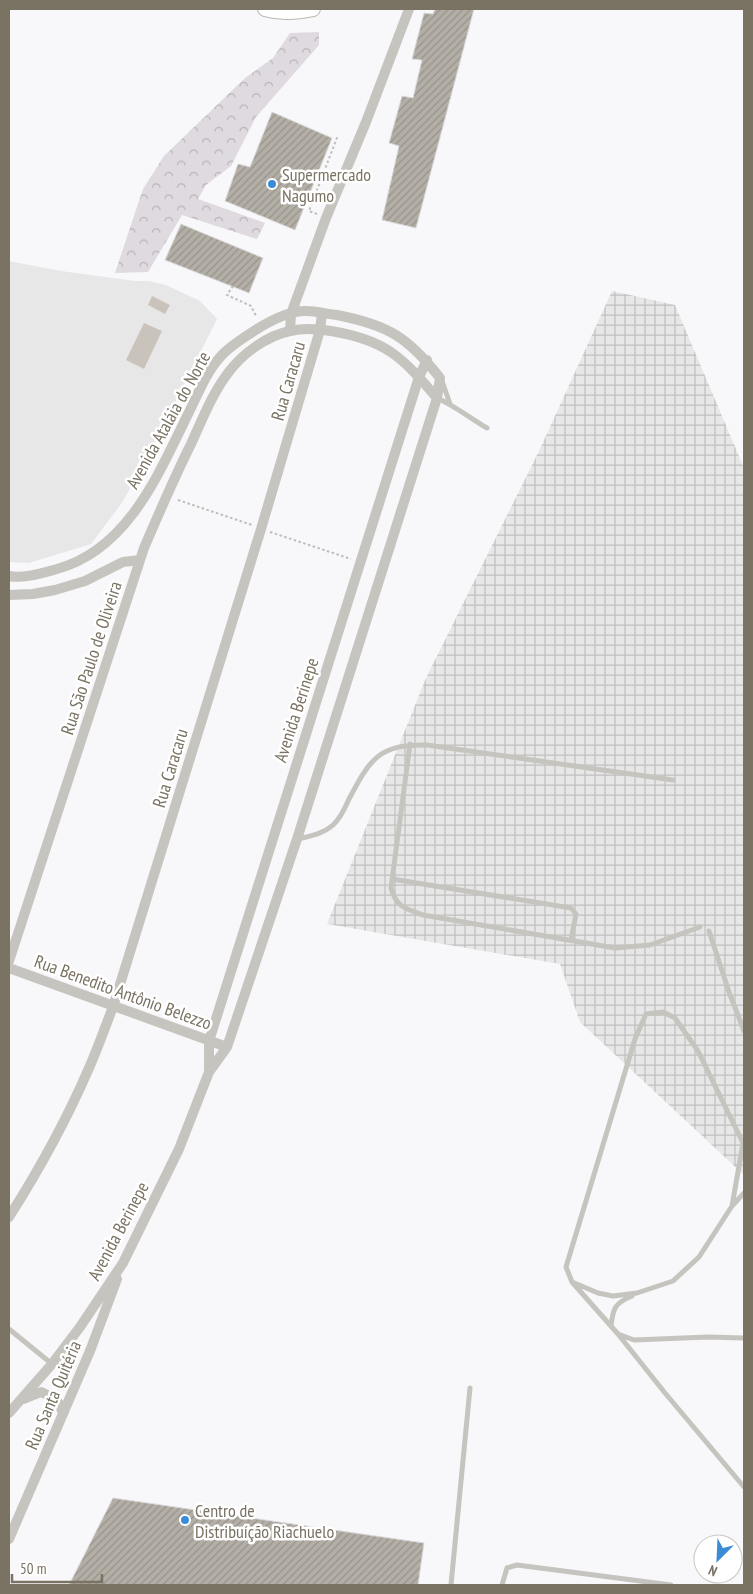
<svg xmlns="http://www.w3.org/2000/svg" width="753" height="1594" font-family="'PT Sans Narrow',sans-serif">
  <style>
    .built { fill: #e8e7e7 }
    .industrial { fill: url(#industrial-grid) }
    .forest { fill: url(#forest-crowns) }
    .water { fill: #cac3bb }
    .building { fill: url(#building-hatch); stroke: #dad9db }
    .lines { fill: none; stroke-linecap: round; stroke-linejoin: round }
    .secondary-casing { stroke: #bbb8b1; stroke-width: 16 }
    .path { stroke: #bfbdb9; stroke-width: 2; stroke-dasharray: 2.5 2.5; stroke-linecap: butt }
    .lane { stroke: #c6c4be; stroke-width: 5 }
    .street { stroke: #c6c4be; stroke-width: 10 }
    .secondary { stroke: #fff; stroke-width: 14 }
    .poi-dot { fill: #3a8cd6; stroke: #fff; stroke-width: 2 }
    .labels { text-anchor: middle; dominant-baseline: central; stroke-width: 5; stroke-linejoin: round; paint-order: stroke }
    .poi-label { font-size: 18px; fill: #7a7262; stroke: #fff; text-anchor: start }
    .street-label { font-size: 18px; fill: #7a7262; stroke: #fff }
  </style>
  <defs>
    <pattern id="industrial-grid" width="8" height="8" patternUnits="userSpaceOnUse" patternTransform="scale(1.25)"><rect width="8" height="8" fill="#e8e7e7"/><path d="M0 4h8M4 0v8" fill="none" stroke="#c1c0bf"/></pattern>
    <pattern id="forest-crowns" width="20" height="18" patternUnits="userSpaceOnUse" patternTransform="scale(1.25)"><rect width="20" height="18" fill="#dfd9e0"/><path d="M2 6a3 3 0 1 1 6 0M12 15a3 3 0 1 1 6 0" fill="none" stroke="#bab4b9"/></pattern>
    <pattern id="building-hatch" width="6" height="6" patternUnits="userSpaceOnUse" patternTransform="scale(1.25)"><rect width="6" height="6" fill="#b4afa6"/><path d="M-1 1l2-2M0 6l6-6M5 7l2-2" fill="none" stroke="#97938b"/></pattern>
  </defs>
  <rect width="100%" height="100%" fill="#f8f7f9"/>
  <path class="built" d="M9,261L61,271L135,281H149L166,285L200,301L217,319L142,468L121,504L91,544L29,563L9,562Z"/>
  <path class="industrial" d="M612,291L675,305L744,468V1175L580,1022L560,964L327,924L426,678L539,451Z"/>
  <path class="forest" d="M319,32V45L256,117L231,166L206,185L198,199L265,223L257,239L182,215L148,272L115,273L143,189L164,156L245,78L273,58L290,33Z"/>
  <path class="water" d="M152,296L170,305L165,314L148,305Z
    M144,323L162,331L144,369L126,360Z"/>
  <path class="building" d="M435,9H474L416,228L382,220L399,146L389,143L402,96L413,98L422,60L412,59L424,13L433,14Z
    M272,112L332,138L295,230L225,201L238,164L250,167Z
    M181,224L263,258L249,293L165,260Z
    M113,1498L424,1543L418,1585H69Z"/>
  <g class="lines">
    <g class="secondary-casing">
      <path id="secondary" d="M265,9C282,14 296,12 313,9"/>
    </g>
    <path class="path" d="M317,214L309,211L338,135
      M233,286L227,295L251,306L256,316
      M178,500L252,525
      M270,532L351,559"/>
    <path class="lane" d="M442,381L450,404
      M437,398C455,406 470,418 487,428
      M410,744L391,888C397,908 405,908 423,915L615,948L650,945L700,927
      M298,839C310,836 323,834 333,825C341,818 345,808 349,799C370,759 379,744 427,745L673,780
      M392,879L571,908L576,914L571,940
      M709,931L729,992L744,1031
      M744,1145L698,1051L675,1018L663,1012L646,1014L635,1039L566,1267L572,1282L618,1334L665,1393L744,1487
      M732,1206L743,1143
      M572,1282L598,1293L613,1296L637,1293L673,1281L699,1257L732,1206L744,1193
      M611,1326C613,1308 615,1303 632,1296
      M9,1329L52,1364
      M618,1334L634,1340L708,1337L744,1338
      M451,1585L470,1388
      M502,1585L507,1568L517,1565L671,1585"/>
    <path class="street" d="M290,331L291,314L326,218L366,122L409,9
      M9,576C24,579 42,573 57,569C130,549 160,470 191,408C199,391 208,370 221,356C230,346 243,338 254,331C268,322 287,312 303,311C314,310 326,314 337,315C388,325 408,337 440,378L437,398L297,839L227,1047L209,1072L179,1149L123,1263L80,1327L52,1364L9,1413
      M9,595L33,594L55,590L85,581L123,562L140,560
      M9,961L144,548C159,513 174,478 191,444C202,420 212,394 228,373C242,354 266,336 290,331C303,328 318,329 331,331C386,340 402,357 437,398
      M9,968L227,1047
      M209,1072V1041L419,377L427,360
      M9,1217C39,1170 67,1119 89,1068C98,1048 105,1027 113,1007L261,529L320,330L322,313
      M24,1399L41,1392C54,1398 59,1399 63,1414
      M9,1539L90,1351L117,1279"/>
    <use href="#secondary" class="secondary"/>
  </g>
  <g class="poi-dot">
    <circle cx="272" cy="184" r="5"/>
    <circle cx="185" cy="1520" r="5"/>
  </g>
  <g class="labels">
    <g class="poi-label">
      <text x="282" y="174">Supermercado<tspan x="282" dy="21">Nagumo</tspan></text>
      <text x="195" y="1510">Centro de<tspan x="195" dy="21">Distribuíção Riachuelo</tspan></text>
    </g>
    <g class="street-label">
      <text transform="translate(288 381) rotate(-74)">Rua Caracaru</text>
      <text transform="translate(168 420) rotate(-61)">Avenida Ataláia do Norte</text>
      <text transform="translate(91 658) rotate(-72)">Rua São Paulo de Oliveira</text>
      <text transform="translate(296 710) rotate(-72)">Avenida Berinepe</text>
      <text transform="translate(170 768) rotate(-73)">Rua Caracaru</text>
      <text transform="translate(123 992) rotate(20)">Rua Benedito Antônio Belezzo</text>
      <text transform="translate(118 1231) rotate(-62)">Avenida Berinepe</text>
      <text transform="translate(53 1395) rotate(-67)">Rua Santa Quitéria</text>
    </g>
  </g>
  <rect width="753" height="1594" fill="none" stroke="#7a7262" stroke-width="20"/>
  <g transform="translate(718 1559) rotate(204)"><circle r="24" fill="#ffffff" stroke="#cac7c0"/>
  <path d="M0-4L9 19L0 12L-9 19Z" fill="#3a8cd6"/>
  <text y="-8" font-size="14" font-weight="bold" text-anchor="middle" fill="#7a7262">N</text>
  </g>
  <path d="M12 1574v8h90v-8" fill="none" stroke="#7a7262" stroke-width="2.5"/>
  <text x="20" y="1574" font-size="15" fill="#7a7262" stroke="#ffffff" stroke-width="4" paint-order="stroke">50 m</text>
</svg>
